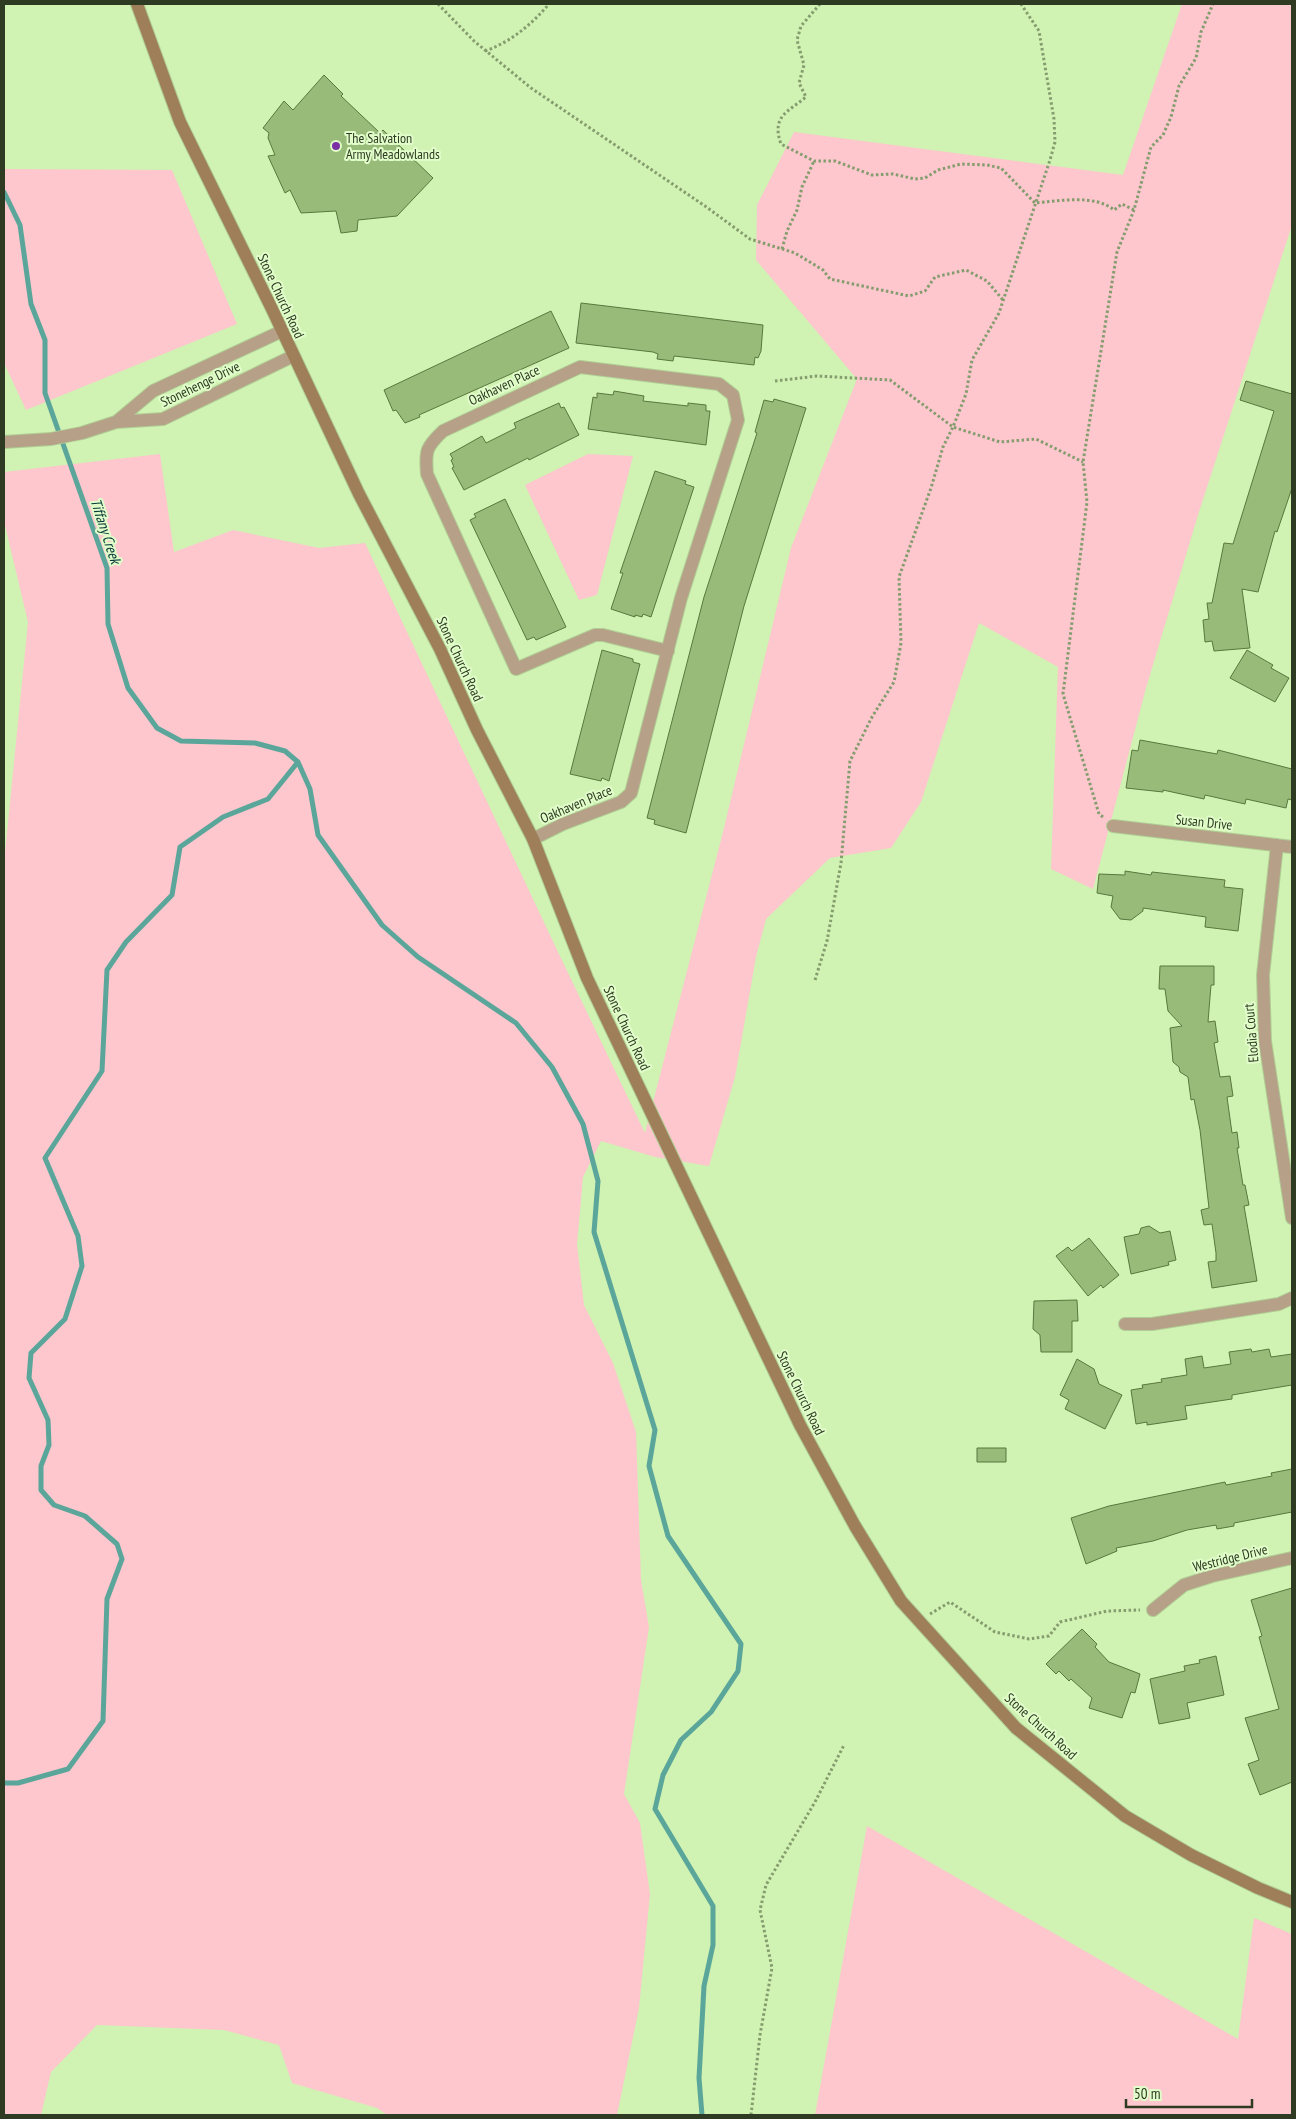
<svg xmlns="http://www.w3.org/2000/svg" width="1296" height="2119" font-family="'PT Sans Narrow',sans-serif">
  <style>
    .green { fill: #fdc7cd }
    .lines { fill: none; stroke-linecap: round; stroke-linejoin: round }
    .stream { stroke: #5ba69a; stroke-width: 5 }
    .building { fill: #98bb7a; stroke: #5a773d }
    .minor-casing { stroke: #b0cd95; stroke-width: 14 }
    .tertiary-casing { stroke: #b0cd95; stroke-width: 14 }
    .secondary-casing { stroke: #b0cd95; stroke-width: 14 }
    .path { stroke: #849c6e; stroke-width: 3; stroke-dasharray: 2.5 2.5; stroke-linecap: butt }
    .minor { stroke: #b6a087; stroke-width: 12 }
    .tertiary { stroke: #b6a087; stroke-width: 12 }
    .secondary { stroke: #9e7f59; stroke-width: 12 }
    .poi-dot { fill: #7b31a3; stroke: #e1fdca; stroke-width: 2 }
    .labels { text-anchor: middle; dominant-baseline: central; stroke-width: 4; stroke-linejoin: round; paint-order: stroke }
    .poi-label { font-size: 14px; fill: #2e3b22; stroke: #e1fdca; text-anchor: start }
    .street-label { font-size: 14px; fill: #2e3b22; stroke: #e1fdca }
    .water-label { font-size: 15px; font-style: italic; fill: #083a39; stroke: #e1fdca }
  </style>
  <rect width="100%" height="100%" fill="#d0f2b2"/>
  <path class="green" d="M1182,4H1292V225L1198,515L1146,688L1093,889L1051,869L1058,667L979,623L921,802L891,848L830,858L766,919L756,957L735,1077L709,1166L655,1157L601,1141L583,1177L577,1244L584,1305L613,1363L636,1432L641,1580L649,1627L624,1794L640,1823L650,1894L639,2008L617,2115H387L377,2108L292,2083L279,2045L224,2030L97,2025L51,2072L41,2115H4V863L28,622L4,521V472L160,454L174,552L233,530L319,548L365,543L558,952L645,1133L723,832L791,548L857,379L756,260L757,205L794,132L1123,175Z
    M4,169L172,170L237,324L26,410L4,363Z
    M588,454L633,456L597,595L579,600L525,485Z
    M867,1826L1238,2039L1254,1918L1292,1934V2115H815Z"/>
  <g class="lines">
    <path class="stream" d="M4,192L20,225L31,304L45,340V393L107,568L108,624L128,688L157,728L181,741L255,743L285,751L298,762L310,789L318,835L382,925L418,957L516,1023L552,1067L583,1124L598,1181L594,1232L655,1430L649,1466L668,1536L741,1644L738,1671L711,1712L681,1740L663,1775L655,1809L713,1906V1945L704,1986L699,2078L702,2115
      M4,1783H18L68,1769L103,1721L107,1599L122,1559L117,1544L85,1516L54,1505L41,1490V1466L49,1445L48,1420L29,1378L31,1353L65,1319L82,1266L78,1236L45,1158L102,1071L107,970L126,942L172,895L180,847L223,817L268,799L298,762"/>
  </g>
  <path class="building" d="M324,75L343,94L341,96L380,133L383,130L433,178L397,216L358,220L357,231L341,233L336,211L301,213L290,190L285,193L268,156L275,155L268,138L269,133L263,128L284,101L293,110Z
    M581,303L763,325L761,351L758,358L755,357L754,365L674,356L673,361L657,359L658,354L653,352L576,343Z
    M551,311L569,348L419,415L420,417L405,423L396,410L393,411L384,390Z
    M1246,381L1292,394V488L1277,532L1275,531L1258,592L1242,589L1250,648L1214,651L1212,641L1205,642L1203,620L1209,619L1207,603H1212L1224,543L1233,544L1274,411L1240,400Z
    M614,391L644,396L643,401L688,406V403L706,405V411H710L706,445L588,429L593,397L597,398V393L613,395Z
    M774,399L806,408L744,606L686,833L654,824L655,820L647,818L704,597L757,433L755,432L764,400L773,402Z
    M559,403L561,408L564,407L579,435L529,460L528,458L464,490L452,468L454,467L451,460L453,459L450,454L482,436L486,443L516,428L514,423Z
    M655,471L686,481L685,484L694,487L651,617L643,614L642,617L635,615V617L611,609L623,573H620Z
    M505,499L566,627L536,640L534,637L527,640L470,520L476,517L474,514Z
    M602,650L633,659V662L640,664L609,781L602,778L601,781L570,774Z
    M1247,650L1273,665L1271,668L1289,678L1275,702L1230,678Z
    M1140,740L1217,754L1218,750L1292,769V800L1288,799L1286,808L1246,799L1245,804L1205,795L1204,799L1163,790V792L1126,788L1132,750L1138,751Z
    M1125,871L1151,875L1152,872L1225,880L1224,887L1243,889L1238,931L1205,927L1206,917L1143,908V911L1131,920L1120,919L1111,907L1113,896L1097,893L1099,874L1125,875Z
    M1160,966H1214V985H1211L1208,1022L1215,1021L1218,1042L1214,1043L1220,1077L1230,1076L1233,1096L1227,1097L1232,1133L1237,1132L1239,1148H1237L1243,1185H1245L1249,1205L1244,1206L1257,1281L1212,1288L1208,1262L1216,1261V1253L1212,1224L1204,1225L1201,1210L1209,1208L1200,1130L1194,1099L1191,1100L1188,1077L1180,1072L1179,1067L1173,1062L1170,1028L1182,1026L1168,1011L1165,989H1159Z
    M1149,1226L1160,1233L1170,1231L1176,1260L1168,1262L1169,1265L1131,1274L1124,1237L1139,1234L1141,1228Z
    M1089,1238L1119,1275L1103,1288L1101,1285L1088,1296L1056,1256L1068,1247L1072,1251Z
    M1077,1300L1078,1321H1072V1352H1041L1040,1335L1033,1329L1034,1301Z
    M1251,1349L1252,1352L1269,1349L1271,1357L1292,1354V1385L1232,1395V1399L1185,1406L1187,1419L1147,1425V1422L1136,1424L1131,1390L1143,1388L1142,1385L1162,1382L1161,1379L1187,1375L1185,1359L1202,1356L1204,1368L1231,1364L1229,1352Z
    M1077,1359L1094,1369L1099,1384L1122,1395L1105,1429L1065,1409L1069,1400L1060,1395Z
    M977,1448H1006V1462H977Z
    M1292,1469V1512L1234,1523V1526L1217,1529L1216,1525L1187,1530L1153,1541L1116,1548L1117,1551L1086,1564L1071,1518L1109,1506L1225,1482L1226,1485L1272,1476L1271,1473Z
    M1292,1588V1782L1260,1795L1248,1764L1259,1760L1245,1718L1279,1709L1259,1637L1262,1636L1251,1600Z
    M1082,1629L1097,1644L1095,1647L1109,1662L1140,1674L1135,1693L1131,1692L1122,1718L1089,1708L1092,1698L1071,1679L1069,1681L1059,1671L1056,1674L1046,1664Z
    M1216,1656L1224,1695L1187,1703L1190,1718L1159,1724L1150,1679L1185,1671L1184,1666L1200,1663L1199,1660Z"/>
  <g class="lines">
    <g class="minor-casing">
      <path id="minor" d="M1113,826L1292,847
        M533,839L563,824L621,802L631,793L681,598L738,420L733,395L719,384L580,367L443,431C426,447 425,451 427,474L516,669L595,635H603L668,651
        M1277,845L1263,975L1265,1041L1292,1218
        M1125,1324H1152L1279,1304L1292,1298
        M1153,1610L1184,1585L1212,1576L1292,1558"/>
    </g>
    <g class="tertiary-casing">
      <path id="tertiary" d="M116,422L153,391L282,331
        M4,442L51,439L82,433L116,422L163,419L293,356"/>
    </g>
    <g class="secondary-casing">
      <path id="secondary" d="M137,4L180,122L272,309L359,494L440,649L477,730L533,839L587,978L800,1425L855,1526L901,1601L1016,1728L1125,1816L1191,1855L1258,1888L1292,1902"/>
    </g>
    <path class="path" d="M438,4L474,41L531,88L705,206L750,239L795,253L823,270L830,279L909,296L925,291L935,277L966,270L987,281L1003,300
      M820,4L801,26L797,40L804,65L799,83L806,97C788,112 771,116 781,144L814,161H835L872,175L893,174L915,179L925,178L938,170L961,164L987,165L1001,168L1035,203C1059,201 1095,194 1114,210L1122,204L1134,210L1151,147L1163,135L1171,117L1179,86L1196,58L1201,32L1213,4
      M485,51C511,42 532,24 549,4
      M782,249L787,231L797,210L802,187L814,161
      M775,381L817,376L890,380L953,427L1000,442L1036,439L1083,462
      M1103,817L1099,814L1063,694L1087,502L1083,462L1117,252L1134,210
      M815,980L827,941L841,863L850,761L872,717L894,682L901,643L899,577L931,488L943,447L953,427L966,394L972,360L999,313L1050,160L1055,142L1054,119L1039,31L1021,4
      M930,1614L950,1602L995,1632L1029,1639L1049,1636L1060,1622L1107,1611L1140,1610
      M751,2115L760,2035L772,1968L760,1910L766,1885L815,1802L844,1745"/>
    <use href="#minor" class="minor"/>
    <use href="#tertiary" class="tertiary"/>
    <use href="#secondary" class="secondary"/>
  </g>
  <circle class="poi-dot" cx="336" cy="146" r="5"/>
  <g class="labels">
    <g class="poi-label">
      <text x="346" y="138">The Salvation<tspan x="346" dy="16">Army Meadowlands</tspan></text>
    </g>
    <g class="street-label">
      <text transform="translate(281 296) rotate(65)">Stone Church Road</text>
      <text transform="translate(200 384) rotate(-26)">Stonehenge Drive</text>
      <text transform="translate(504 385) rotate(-25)">Oakhaven Place</text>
      <text transform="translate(460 659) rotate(65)">Stone Church Road</text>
      <text transform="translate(576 804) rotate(-23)">Oakhaven Place</text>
      <text transform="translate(1204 822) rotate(6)">Susan Drive</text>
      <text transform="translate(627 1028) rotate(65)">Stone Church Road</text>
      <text transform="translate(1251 1033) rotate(-95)">Elodia Court</text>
      <text transform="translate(801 1393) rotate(64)">Stone Church Road</text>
      <text transform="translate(1230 1558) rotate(-14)">Westridge Drive</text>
      <text transform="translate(1041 1726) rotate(42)">Stone Church Road</text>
    </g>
    <g class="water-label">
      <text transform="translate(106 531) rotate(72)">Tiffany Creek</text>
    </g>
  </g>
  <rect width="1296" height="2119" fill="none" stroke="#2e3b22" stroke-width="10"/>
  <path d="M1126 2099v8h126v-8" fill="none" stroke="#2e3b22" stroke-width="2.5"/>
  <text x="1134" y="2099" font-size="15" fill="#2e3b22" stroke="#e1fdca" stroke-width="4" paint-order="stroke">50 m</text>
</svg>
